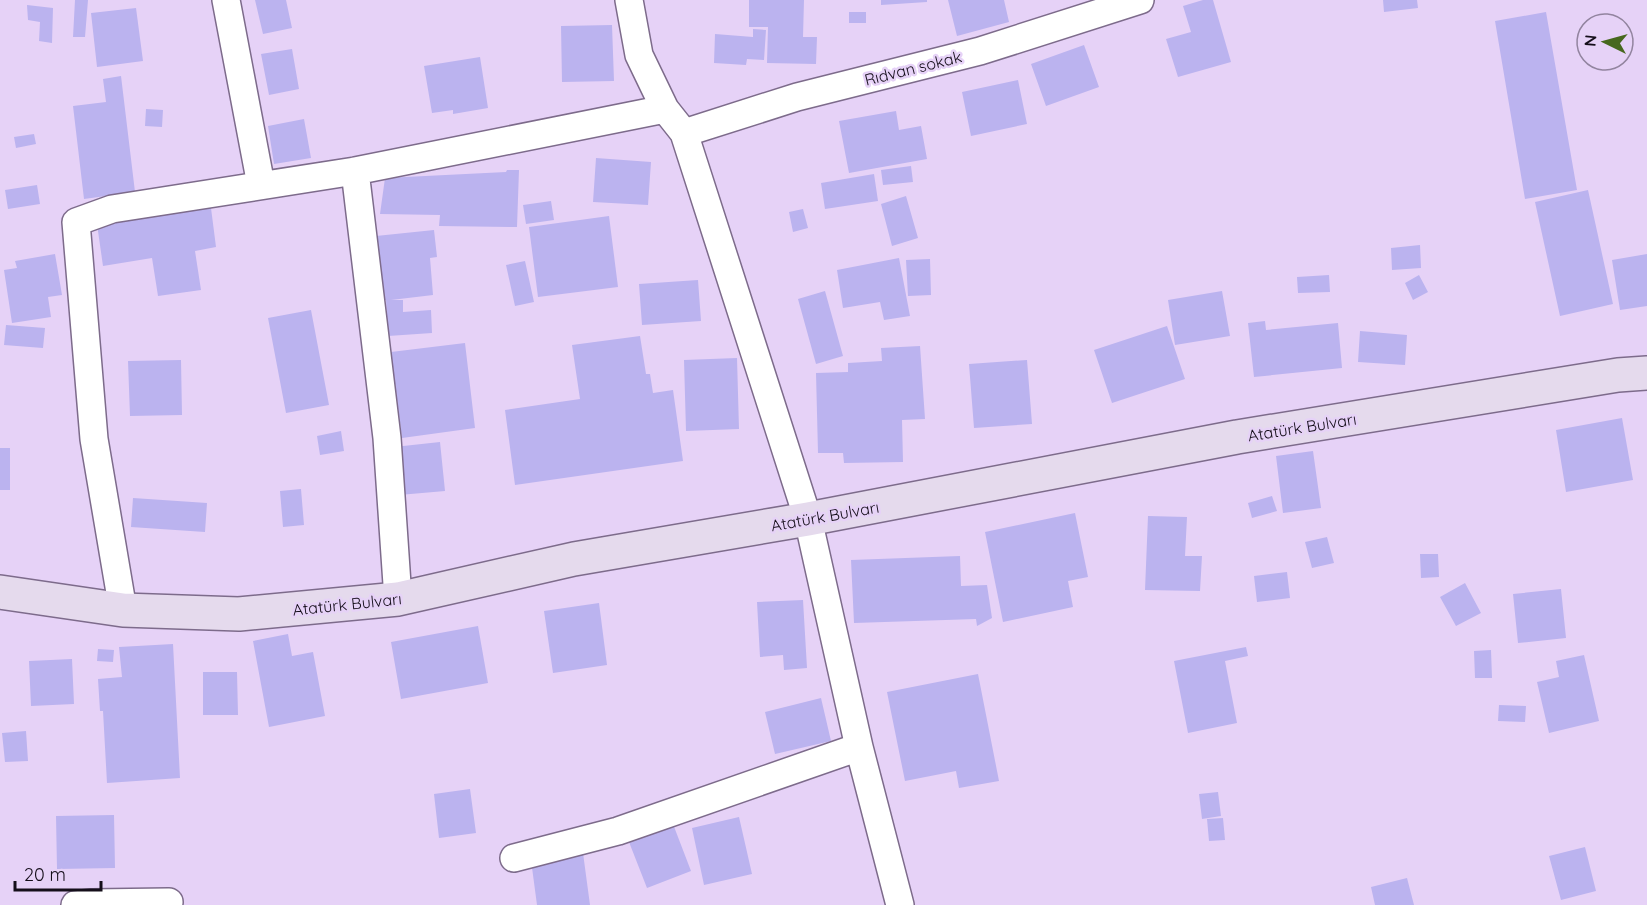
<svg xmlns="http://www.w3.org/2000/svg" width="1647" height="905" font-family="Quicksand,sans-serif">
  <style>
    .building { fill: #bbb3ef }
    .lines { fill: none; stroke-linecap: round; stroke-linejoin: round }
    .minor-casing { stroke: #7d6b8b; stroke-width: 30 }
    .secondary-casing { stroke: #7d6b8b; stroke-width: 36 }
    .minor { stroke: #fff; stroke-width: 27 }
    .secondary { stroke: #e5daed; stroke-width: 33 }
    .labels { text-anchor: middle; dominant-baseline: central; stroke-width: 5; stroke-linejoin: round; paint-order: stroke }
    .street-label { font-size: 16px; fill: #150e1a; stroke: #e6d2f7 }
  </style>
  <rect width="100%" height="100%" fill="#e6d2f7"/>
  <path class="building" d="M75,0H88L85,37H73Z
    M255,0H286L292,28L263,34Z
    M749,0H804L803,37H817L816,64L767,63L768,27H749Z
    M881,0H927V2L881,5Z
    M948,0H1004L1009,22L957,36Z
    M1203,0H1213L1231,62L1178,77L1166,39L1191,32L1183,6Z
    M1383,0H1417L1418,8L1384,12Z
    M27,5L53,8L52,43L39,41L40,22L28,20Z
    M136,8L143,61L97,67L91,13Z
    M849,12H866V23H849Z
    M1546,12L1577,190L1525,199L1495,21Z
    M612,25L614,81L562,82L561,26Z
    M753,29L766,30L764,60L747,59L746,65L714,63L715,34L753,37Z
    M1084,45L1099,87L1046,106L1031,64Z
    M292,49L299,89L269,95L261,54Z
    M480,57L488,108L453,114V110L432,113L424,66Z
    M121,76L135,192L84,199L73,106L106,102L103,79Z
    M1018,80L1027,124L971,136L962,92Z
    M146,109L163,110L162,127L145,126Z
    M896,111L899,130L921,126L927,159L849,173L839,121Z
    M304,119L311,158L274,164L268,126Z
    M34,134L36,144L16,148L14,137Z
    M596,158L651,162L648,205L593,202Z
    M911,166L913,182L883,185L881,170Z
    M507,170H519L517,227L439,226L440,215L380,214L385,178L506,172Z
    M874,174L878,201L825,209L821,183Z
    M37,185L40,204L8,209L5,190Z
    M1588,190L1613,304L1560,316L1535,202Z
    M906,196L918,238L892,246L881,204Z
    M551,201L554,220L526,224L523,205Z
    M211,208L216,247L195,251L201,290L158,296L152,258L103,266L97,224Z
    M803,209L808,228L793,232L789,212Z
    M609,216L618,287L538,297L529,227Z
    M434,230L437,257L430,258L433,295L391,300H403V312L431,310L432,333L388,336L386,300H382L376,236Z
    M1420,245L1421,268L1392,270L1391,248Z
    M55,254L62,295L48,297L51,317L12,323L4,270L17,268L15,261Z
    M1647,254V306L1620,310L1612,260Z
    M899,258L910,316L884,320L880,302L843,308L837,270Z
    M930,259L931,295L908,296L906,260Z
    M525,261L534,302L515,306L506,265Z
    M1329,275L1330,292L1298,293L1297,277Z
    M1419,275L1428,292L1413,300L1405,283Z
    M698,280L701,321L642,325L639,284Z
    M825,291L843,356L816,364L798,299Z
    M1222,291L1230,336L1175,345L1168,300Z
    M311,310L329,405L286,413L268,318Z
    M1265,321L1266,330L1338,323L1342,368L1254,377L1248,323Z
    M6,325L45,328L43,348L4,345Z
    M1167,326L1185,379L1112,403L1094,350Z
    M1360,331L1407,335L1405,365L1358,362Z
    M640,336L646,374H650L653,393L673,390L683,461L515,485L505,410L580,399L572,345Z
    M465,343L475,428L402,438L391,352Z
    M920,346L925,419L902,420L903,462L844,463L843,453H818L816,373L848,372V363L882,361L881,348Z
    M737,358L739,429L686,431L684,360Z
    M181,360L182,415L130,416L128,361Z
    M1027,360L1032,424L974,428L969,364Z
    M1622,418L1633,480L1566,492L1556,430Z
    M341,431L344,451L320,455L317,436Z
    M440,442L445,491L399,495L394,447Z
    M0,448H10V490H0Z
    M1313,451L1321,508L1283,513L1276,456Z
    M301,489L304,525L283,527L280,491Z
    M1272,496L1277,511L1252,518L1248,503Z
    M133,498L207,503L205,532L131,527Z
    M1075,513L1088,577L1068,581L1073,607L1003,622L985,532Z
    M1148,516L1187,517L1185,556H1202L1200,591L1145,590Z
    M1327,537L1334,563L1312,568L1305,542Z
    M1420,554H1438L1439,577L1421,578Z
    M960,556L961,586L987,585L992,618L977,626L976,619L854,623L851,560Z
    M1287,572L1290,598L1257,602L1254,576Z
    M1465,583L1481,613L1456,626L1440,597Z
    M1561,589L1566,638L1518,643L1513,594Z
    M803,600L807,668L784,670L783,655L760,657L757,602Z
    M599,603L607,665L553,673L544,611Z
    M478,626L488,683L401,699L391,642Z
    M288,634L292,656L313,652L325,716L269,727L253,641Z
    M173,644L180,778L107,783L103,711H100L98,679L122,677L119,647Z
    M1246,647L1248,656L1225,661L1237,723L1188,733L1174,661Z
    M98,649L114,650L113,662L97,661Z
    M1491,650L1492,678H1475L1474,651Z
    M1584,655L1599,721L1549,733L1537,682L1559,677L1556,661Z
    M72,659L74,704L31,706L29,661Z
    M203,672H237L238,715H203Z
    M978,674L999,781L959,788L956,771L905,781L887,692Z
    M821,698L831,741L775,754L765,712Z
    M1499,705L1526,706L1525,722L1498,721Z
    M26,731L28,761L5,762L2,733Z
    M470,789L476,833L439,838L434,794Z
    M1218,792L1221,816L1202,819L1199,794Z
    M114,815L115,868L57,869L56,816Z
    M739,817L752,874L704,885L692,828Z
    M1223,818L1225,840L1209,841L1207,819Z
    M673,824L691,871L647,888L629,842Z
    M1585,847L1596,891L1561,900L1549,856Z
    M583,853L590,905H537L531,860Z
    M1407,878L1414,905H1375L1371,887Z"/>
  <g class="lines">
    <g class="minor-casing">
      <path id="minor" d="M226,0L261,185
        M629,0L639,55L665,109L684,133L808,519L859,747L900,905
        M684,133L797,97L980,51L1140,0
        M355,171L387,438L398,599
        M123,610L94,439L76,222L112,209L355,171L665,109
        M514,858L618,831L859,747
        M75,905L92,903L169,902"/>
    </g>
    <g class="secondary-casing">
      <path id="secondary" d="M0,592L123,610L239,614L398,599L574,559L808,519L1237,437L1618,375L1647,373"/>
    </g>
    <use href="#minor" class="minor"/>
    <use href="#secondary" class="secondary"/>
  </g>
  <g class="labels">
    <g class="street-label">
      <text transform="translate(913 68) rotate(-14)">Rıdvan sokak</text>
      <text transform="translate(1302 427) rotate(-9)">Atatürk Bulvarı</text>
      <text transform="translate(825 516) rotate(-10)">Atatürk Bulvarı</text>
      <text transform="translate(347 604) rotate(-6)">Atatürk Bulvarı</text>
    </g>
  </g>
  <g transform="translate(1605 42) rotate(275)"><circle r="28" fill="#e6d2f7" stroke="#92849f" stroke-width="1.5"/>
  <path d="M0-4.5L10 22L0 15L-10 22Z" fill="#47681e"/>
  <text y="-9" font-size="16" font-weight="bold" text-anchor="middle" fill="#150e1a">N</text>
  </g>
  <path d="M15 881v9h86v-9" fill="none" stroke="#150e1a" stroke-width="3"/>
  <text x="24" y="881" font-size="18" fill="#150e1a" stroke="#e6d2f7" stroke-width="4.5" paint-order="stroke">20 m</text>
</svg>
